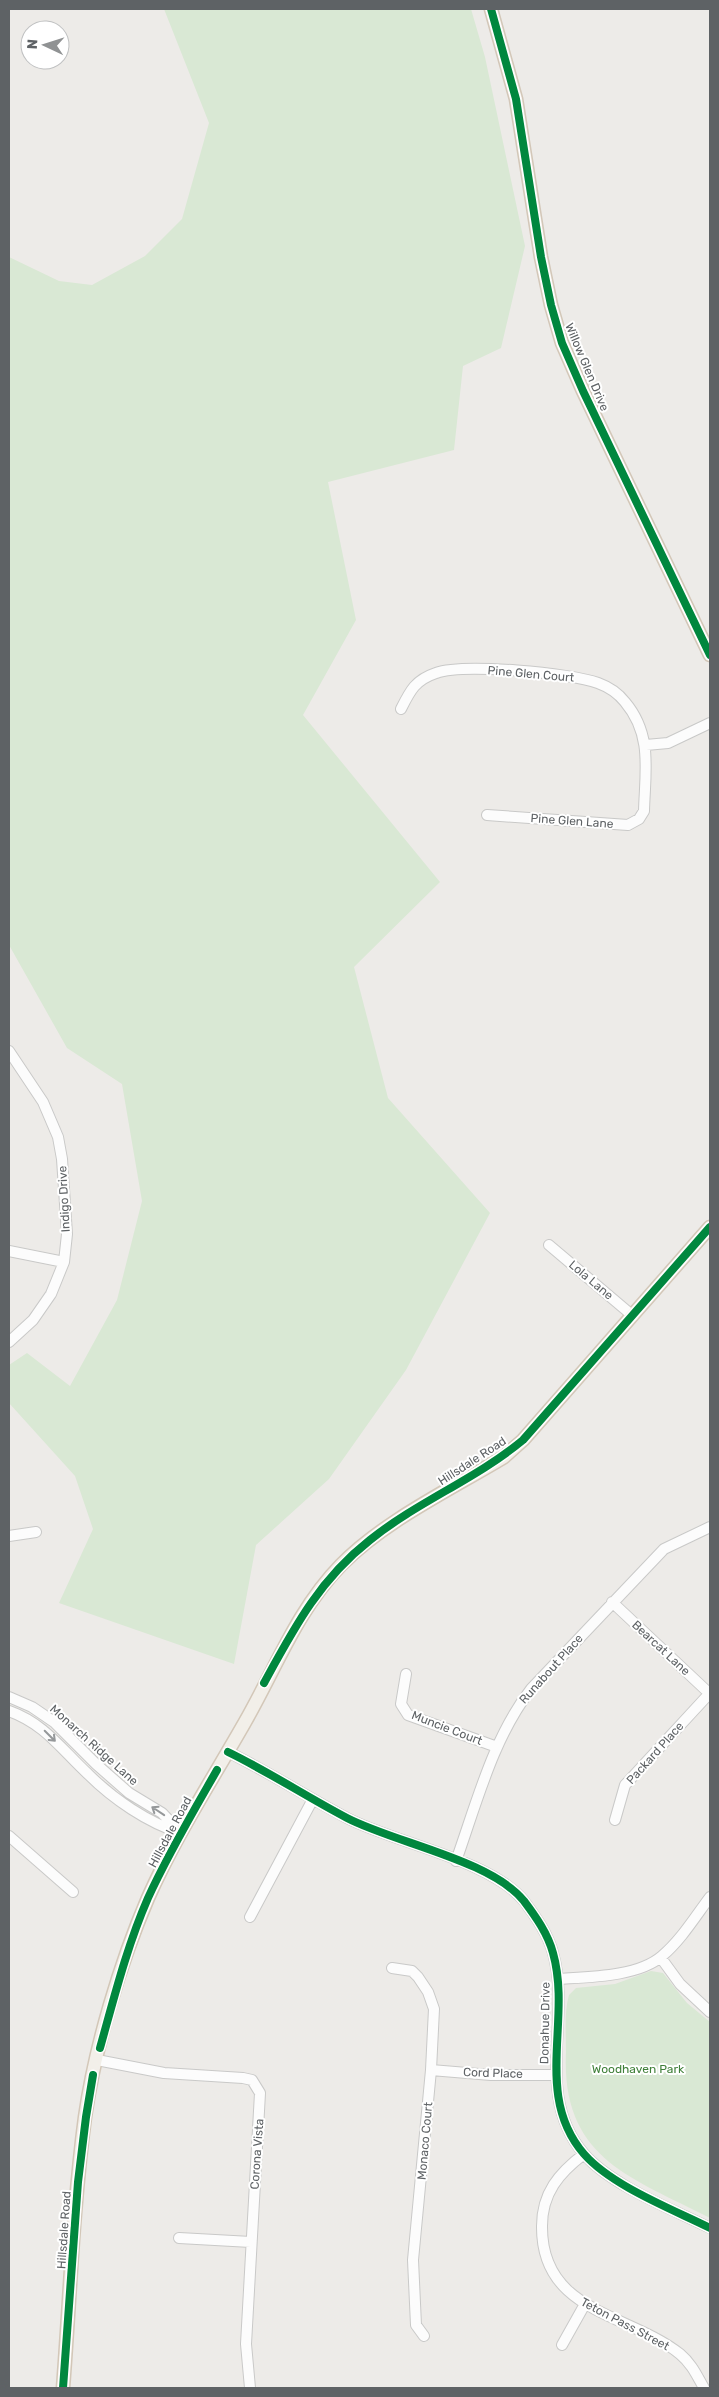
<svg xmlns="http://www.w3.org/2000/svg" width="719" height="2397" font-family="Rubik,sans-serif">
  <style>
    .green { fill: #d9e8d4 }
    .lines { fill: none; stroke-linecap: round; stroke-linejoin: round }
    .minor-casing { stroke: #c9c9c8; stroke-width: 12 }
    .major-casing { stroke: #d3c7b8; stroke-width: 15 }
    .minor { stroke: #fcfcfc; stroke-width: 10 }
    .major { stroke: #f2efe9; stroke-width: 12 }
    .cycleway-casing { stroke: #fff; stroke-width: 11 }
    .cycleway { stroke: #00873e; stroke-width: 8 }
    .oneway { stroke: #95989a }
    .labels { text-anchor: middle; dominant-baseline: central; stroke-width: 4; stroke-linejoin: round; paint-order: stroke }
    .street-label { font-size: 12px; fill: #5e6265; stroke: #fff }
    .park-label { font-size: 12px; fill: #40803a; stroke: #fff }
  </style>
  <rect width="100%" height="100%" fill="#edebe8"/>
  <path class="green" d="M164,9H471L485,57L525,246L501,348L463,366L454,450L328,482L356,620L303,715L440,882L354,967L388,1098L490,1213L406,1370L329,1479L256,1545L234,1664L59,1603L93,1529L75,1476L9,1403V1365L27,1353L70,1386L117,1300L142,1201L122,1084L67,1048L9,945V257L59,281L92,285L145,256L182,219L209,123Z
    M651,1971L663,1973L687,2003L710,2022V2218C630,2177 561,2158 566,2052C566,2034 564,2012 569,1995L576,1988L615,1984Z"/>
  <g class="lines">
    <g class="minor-casing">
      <path id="minor" d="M401,709C410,691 415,680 436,673C463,663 571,673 598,683C609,687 618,693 625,702C653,735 645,772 644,811L639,819L628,825L487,815
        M646,745L668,743L710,723
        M9,1051L43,1102L58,1137L62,1159L67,1234L64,1262L51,1294L33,1320L9,1342
        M549,1245L633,1316
        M9,1251L64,1262
        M9,1536L36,1532
        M612,1602L710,1694
        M406,1674L401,1704L408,1715L497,1747
        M9,1697L32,1707L54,1722L96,1764L129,1793L162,1813L181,1833C148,1823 113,1799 88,1774C61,1749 45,1724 9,1711
        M228,1752C269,1772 307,1797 347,1818C395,1843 491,1860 524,1901C536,1917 548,1934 553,1953C572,2020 533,2095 584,2154C612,2186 672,2209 710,2228
        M615,1820L625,1785L709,1694
        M9,1836L73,1892
        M456,1861C477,1802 493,1738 531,1689L664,1549L710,1527
        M250,1917L313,1799
        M661,1958L680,1984L710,2012
        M392,1968L412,1971L418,1977L428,1992L434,2009L431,2070L413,2260L416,2325L424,2336
        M558,1979C588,1977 638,1977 662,1956C681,1940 695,1917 710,1897
        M97,2060L164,2073L243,2078L252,2080L260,2093L246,2344L250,2388
        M431,2070L491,2075H555
        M584,2154C559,2173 542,2193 542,2226C541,2313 629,2313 680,2354C692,2364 697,2376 704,2388
        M179,2238L251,2242
        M562,2345L585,2304"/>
    </g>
    <g class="major-casing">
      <path id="major" d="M491,9L516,99L541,257L551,305L562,343L583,391L710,655
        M63,2388C70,2298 73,2207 85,2117C95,2047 120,1963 148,1898C175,1837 212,1780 245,1722C276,1668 297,1610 341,1565C384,1521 451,1489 504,1457L523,1440L710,1227"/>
    </g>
    <use href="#minor" class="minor"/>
    <use href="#major" class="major"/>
    <g class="cycleway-casing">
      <path id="cycleway" d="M491,9L516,99L541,257L551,305L562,343L583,391L710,655
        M264,1683C294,1628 319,1580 370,1540C417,1502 476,1479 523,1440L710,1227
        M228,1752C269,1772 307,1797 347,1818C395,1843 491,1860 524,1901C536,1917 548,1934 553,1953C572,2020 533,2095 584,2154C612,2186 672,2209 710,2228
        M100,2048C114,1998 127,1946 148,1898C168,1854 193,1812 217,1770
        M63,2388L78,2182L86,2117L93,2075"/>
    </g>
    <use href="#cycleway" class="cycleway"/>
  </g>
  <defs><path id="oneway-shaft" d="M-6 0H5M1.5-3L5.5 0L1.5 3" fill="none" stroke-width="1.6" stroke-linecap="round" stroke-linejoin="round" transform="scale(1.25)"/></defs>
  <g class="oneway">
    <use href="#oneway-shaft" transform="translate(50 1736) rotate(45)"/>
    <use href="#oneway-shaft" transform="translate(158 1811) rotate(-146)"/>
  </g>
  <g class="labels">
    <g class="street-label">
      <text transform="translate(587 367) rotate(67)">Willow Glen Drive</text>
      <text transform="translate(531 674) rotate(5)">Pine Glen Court</text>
      <text transform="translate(572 821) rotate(4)">Pine Glen Lane</text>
      <text transform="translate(64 1199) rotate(-93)">Indigo Drive</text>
      <text transform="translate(591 1280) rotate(40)">Lola Lane</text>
      <text transform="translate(472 1461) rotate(-33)">Hillsdale Road</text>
      <text transform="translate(661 1648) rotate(43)">Bearcat Lane</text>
      <text transform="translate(551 1669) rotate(-48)">Runabout Place</text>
      <text transform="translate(447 1728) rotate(21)">Muncie Court</text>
      <text transform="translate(94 1745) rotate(42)">Monarch Ridge Lane</text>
      <text transform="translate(655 1753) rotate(-48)">Packard Place</text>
      <text transform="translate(170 1832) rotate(-62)">Hillsdale Road</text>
      <text transform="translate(545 2023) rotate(-89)">Donahue Drive</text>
      <text transform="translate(493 2073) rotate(2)">Cord Place</text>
      <text transform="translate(425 2141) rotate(-85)">Monaco Court</text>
      <text transform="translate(257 2154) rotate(-86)">Corona Vista</text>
      <text transform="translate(64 2230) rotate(-86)">Hillsdale Road</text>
      <text transform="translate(625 2324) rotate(28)">Teton Pass Street</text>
    </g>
    <g class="park-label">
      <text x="638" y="2069">Woodhaven Park</text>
    </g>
  </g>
  <rect width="719" height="2397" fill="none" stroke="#5e6265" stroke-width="20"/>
  <g transform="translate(45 45) rotate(274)"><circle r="24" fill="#ffffff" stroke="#bfc0c1"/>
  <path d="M0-4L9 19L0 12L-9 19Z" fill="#909293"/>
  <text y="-8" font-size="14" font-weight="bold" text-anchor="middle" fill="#5e6265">N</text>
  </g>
</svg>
